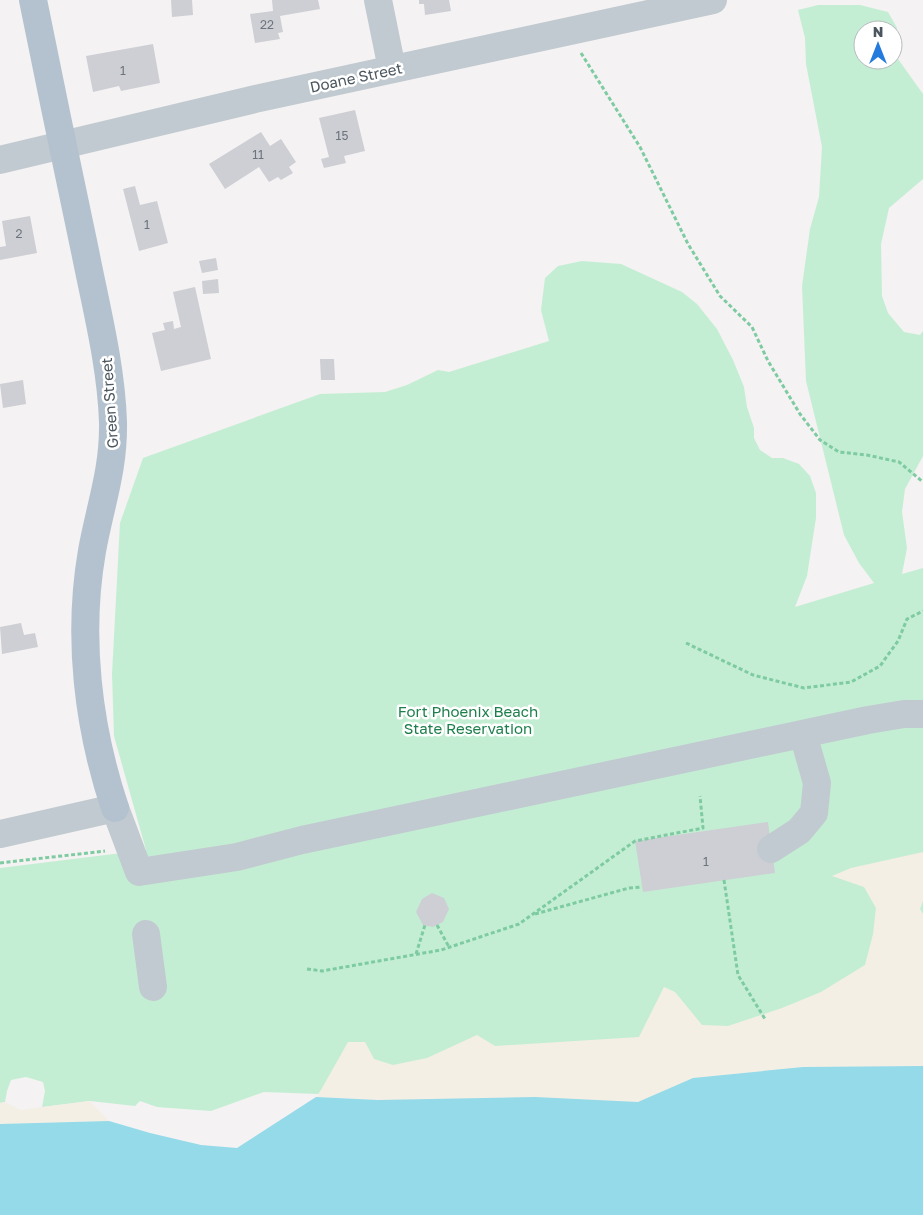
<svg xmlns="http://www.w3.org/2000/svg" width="923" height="1215" font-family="'Golos Text',sans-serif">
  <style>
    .green { fill: #c4eed3; fill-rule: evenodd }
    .sand { fill: #f4efe5 }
    .water { fill: #94dae9 }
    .building { fill: #cdcfd4 }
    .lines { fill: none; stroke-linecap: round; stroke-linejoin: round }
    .path { stroke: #7ecba2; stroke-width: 3; stroke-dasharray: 4 2.5; stroke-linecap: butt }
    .minor { stroke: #c1cad0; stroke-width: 28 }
    .major { stroke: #b4c2cf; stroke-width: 28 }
    .labels { text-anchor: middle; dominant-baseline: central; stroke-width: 5; stroke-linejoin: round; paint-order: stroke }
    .number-label { font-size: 12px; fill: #6c747c }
    .street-label { font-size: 15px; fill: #4b565f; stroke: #fff }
    .park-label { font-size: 15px; fill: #1d7f4b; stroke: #fff }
  </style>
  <rect width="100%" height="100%" fill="#f4f2f2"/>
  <path class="green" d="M818,5H860L888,12L897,28L898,59L923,94V179L889,208L881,244L882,296L888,313L904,332L920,335L923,331V456L905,489L902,512L907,548L902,574L923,568V1055L323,1089L318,1094L264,1092L211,1111L157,1107L140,1101L135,1106L90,1101L42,1107L45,1091L43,1082L26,1077L11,1080L7,1091L5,1102L0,1103V868L146,850L114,736L112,674L120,523L143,458L320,394L385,392L407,385L438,370L449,372L549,341L541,310L545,278L558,266L582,261L621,264L682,292L697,304L717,329L733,360L744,387L747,407L754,428V438L760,450L772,458H783L799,464L810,476L816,493V518L807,576L795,607L874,583L859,563L844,535L806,381L802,286L810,229L819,197L822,147L806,64L805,38L798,10ZM863,30H893V60H863Z"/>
  <path class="sand" d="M923,852V901L920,909L923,914V1110L696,1114L317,1097L348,1042H365L374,1059L393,1065L427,1058L477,1035L495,1046L639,1037L664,987L675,992L702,1025L728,1026L782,1008L821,992L865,965L873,934L876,908L864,887L832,876L851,868Z
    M90,1101L109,1121L79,1138L0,1146V1103L5,1102L20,1110Z"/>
  <path class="water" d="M923,1066V1215H0V1124L109,1121L150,1133L201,1145L237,1148L316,1097L378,1100L535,1097L638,1102L693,1078L803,1067Z"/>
  <path class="building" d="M171,0H192L193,15L172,17Z
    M272,0H318L320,9L280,16L283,32L278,33L280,39L255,43L250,14L273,11Z
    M419,0H449L451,11L425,15L424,4H419Z
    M153,44L160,83L121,91L119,86L93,92L86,56Z
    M355,110L365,151L344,156L346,163L324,168L321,159L329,157L319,118Z
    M261,132L270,146L281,139L296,162L289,167L293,173L281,180L278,177L269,182L259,167L225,189L209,164Z
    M135,186L140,205L157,201L168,243L139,251L123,189Z
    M30,216L37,253L0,260V247L6,246L2,221Z
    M216,258L218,270L202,273L199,261Z
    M218,279L219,293L203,294L202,281Z
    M195,287L211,359L161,371L152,333L165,330L163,323L173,321L174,329L181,327L173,292Z
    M320,359H334L335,380H321Z
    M23,380L26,404L3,408L0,384Z
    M21,623L24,635L35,633L38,647L2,654L0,627Z
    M768,822L775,873L643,892L635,841Z
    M432,893L444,898L449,909L443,922L433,927L423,925L416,912L422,899Z"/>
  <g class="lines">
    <path class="path" d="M581,53L640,147L688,244L720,296L752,327L768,361L800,414L820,440L839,452L867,455L899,462L923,482
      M686,643L753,675L804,688L851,682L880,666L898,641L907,619L923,611
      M0,863L105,851
      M724,880L738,975L765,1019
      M535,914L629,888L642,887
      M437,925L449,947
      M416,954L425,925
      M307,969L322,971L441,950L519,924L635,841L703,828L700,796"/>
    <path class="minor" d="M378,0L392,69
      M0,160L255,99L713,0
      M0,834L115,808L139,872L237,857L302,840L868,720L904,714H923
      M771,849L799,831L814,813L817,783L803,734
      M146,934L153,987"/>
    <path class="major" d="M33,0C50,84 67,167 85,251C96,307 111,364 113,422C114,470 100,506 92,551C77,637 88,727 115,808"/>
  </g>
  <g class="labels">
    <g class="number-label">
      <text x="267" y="24">22</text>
      <text x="123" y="70">1</text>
      <text x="342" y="135">15</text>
      <text x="258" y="154">11</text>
      <text x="147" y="224">1</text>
      <text x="19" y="233">2</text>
      <text x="706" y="861">1</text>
    </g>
    <g class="street-label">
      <text transform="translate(356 77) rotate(-12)">Doane Street</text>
      <text transform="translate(109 403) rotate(-94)">Green Street</text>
    </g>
    <g class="park-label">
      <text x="468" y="711">Fort Phoenix Beach<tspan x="468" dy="17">State Reservation</tspan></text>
    </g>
  </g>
  <g transform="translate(878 45)"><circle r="24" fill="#ffffff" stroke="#b7bbbf"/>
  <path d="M0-4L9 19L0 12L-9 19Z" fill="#247add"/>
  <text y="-8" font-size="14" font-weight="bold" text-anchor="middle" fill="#4b565f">N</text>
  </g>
</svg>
